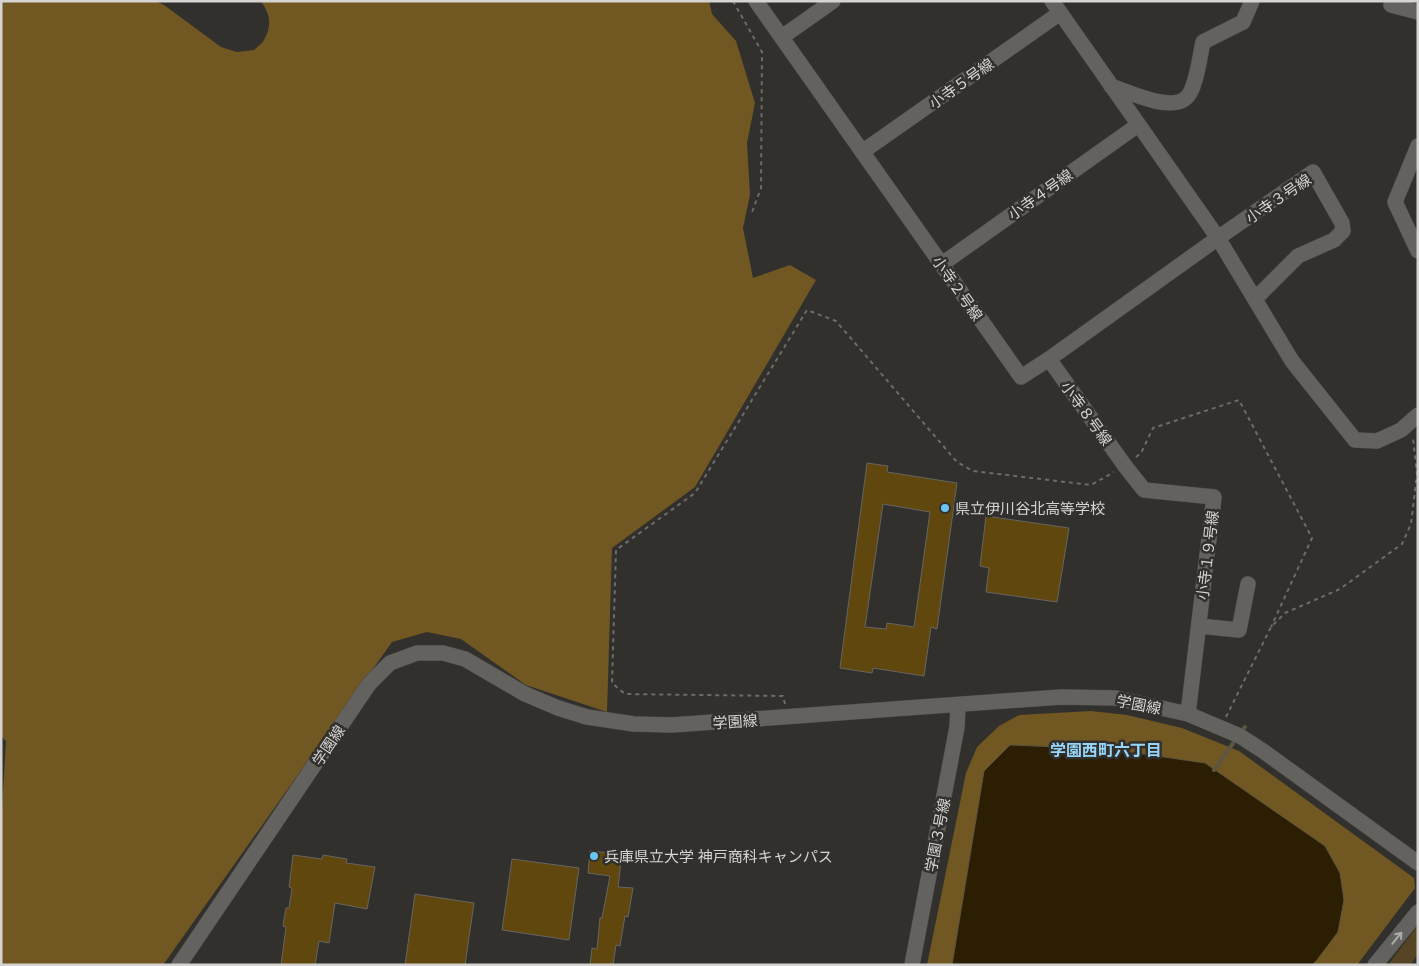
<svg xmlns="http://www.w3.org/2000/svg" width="1419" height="966" font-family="'Golos Text','Noto Sans JP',sans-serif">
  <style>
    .green { fill: #554525 }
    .forest { fill: #715822 }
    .water { fill: #2b1e02; stroke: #5e5541 }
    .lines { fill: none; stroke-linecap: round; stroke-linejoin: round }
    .stream { stroke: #5e5541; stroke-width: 4 }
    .building { fill: #60470d; stroke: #676563; fill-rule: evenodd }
    .minor-casing { stroke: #4e4d4b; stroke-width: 16 }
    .path { stroke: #6d6c6a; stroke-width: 2; stroke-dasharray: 4 4; stroke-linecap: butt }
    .minor { stroke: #63625f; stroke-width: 15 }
    .oneway { stroke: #adacaa }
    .poi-dot { fill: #6bc3f2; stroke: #31302d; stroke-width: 2 }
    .labels { text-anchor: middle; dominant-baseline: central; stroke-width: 5; stroke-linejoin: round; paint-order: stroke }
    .street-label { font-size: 15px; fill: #d5d4d3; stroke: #31302d }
    .poi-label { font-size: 15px; fill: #d5d4d3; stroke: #31302d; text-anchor: start }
    .neighbourhood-label { font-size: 16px; font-weight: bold; fill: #98d6f9; stroke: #31302d }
  </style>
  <rect width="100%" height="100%" fill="#31302d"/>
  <path class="green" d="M1418,925V954L1410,965H1388Z"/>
  <path class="forest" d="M1,1H155L164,5L221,47L237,52L254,50C258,46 263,43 265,38C272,26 270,11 260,1H709L712,14L736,41L755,103L747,143L750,195L743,228L753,278L790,265L816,280L695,487L612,548L607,712L526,685L461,639L427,632L392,642L163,965H1V825L6,741L1,736Z
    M1091,711L1127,715L1182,728L1239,751L1414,878L1415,888L1357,965H1312L1317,960L1338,932L1325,846L1205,763L1109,749L1011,745L984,771L952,965H927L966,773L977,747L999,726L1019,715Z"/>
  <path class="water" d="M1010,745L1109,749L1205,763L1325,846L1340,873L1344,900L1338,932L1317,960L1312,965H952L984,771Z"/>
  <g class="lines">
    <path class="stream" d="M1240,733L1245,727
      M1214,770L1236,739"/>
  </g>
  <path class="building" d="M867,463L888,466L887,472L957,483L937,629L931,627L924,676L873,668L872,673L840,668ZM883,504L930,512L914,627L887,623L886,629L865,627Z
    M986,516L1069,528L1057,602L986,592L989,568L980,566Z
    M590,851L622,854L618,887L633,888L628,917L625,916L620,946L616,945L613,965H590L592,948L597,949L600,918H602L610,876L588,873Z
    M293,855L322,859L323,855L347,859L346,863L375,867L367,909L335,903L329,943L319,941L315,965H281L286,927L283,926L286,908H289L292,888L289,887Z
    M512,859L579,868L569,940L502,930Z
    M415,894L474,903L465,965H405Z"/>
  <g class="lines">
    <g class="minor-casing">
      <path id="minor" d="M756,1L1021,377L1049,359L1218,238L1052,1
        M1391,5L1418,12
        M782,37L833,1
        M1111,86C1128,92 1171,112 1186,98C1196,90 1200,55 1203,42L1243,22L1252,1
        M1418,146L1395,202L1418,251
        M862,152L1060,13
        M942,264L1138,125
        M1255,299L1298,256L1334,240L1343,231L1342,223L1313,172L1218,238L1292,361L1355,440L1377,441L1401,430L1418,415
        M1049,359L1125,466L1144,490L1214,497L1188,714
        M1199,626L1239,630L1248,584
        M179,965L369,684L390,663L417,653H443L465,659L525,694L558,708L587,717L634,724L672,725L1061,697L1116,698L1188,714L1240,736L1263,751L1418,863
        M912,965L957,727L958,705
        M1375,965L1418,912"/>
    </g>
    <path class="path" d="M733,1L762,52L761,188L751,215
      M1136,457L1141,453L1153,428L1239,400L1312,538L1271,627
      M785,704L783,696L625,694L612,683L616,550L695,493L807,310L836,321L957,462L973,471L1091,485L1114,472
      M1226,717L1271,627L1285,613L1340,589L1402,544L1411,524L1417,474L1413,438"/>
    <use href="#minor" class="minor"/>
  </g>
  <defs><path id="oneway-shaft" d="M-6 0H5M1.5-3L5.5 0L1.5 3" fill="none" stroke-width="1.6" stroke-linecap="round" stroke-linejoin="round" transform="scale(1.25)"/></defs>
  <use class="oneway" href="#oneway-shaft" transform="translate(1397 938) rotate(-51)"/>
  <g class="poi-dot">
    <circle cx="945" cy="508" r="5"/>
    <circle cx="594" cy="856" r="5"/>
  </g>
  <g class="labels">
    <g class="street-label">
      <text transform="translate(961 83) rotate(-35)">小寺５号線</text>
      <text transform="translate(1040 194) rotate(-35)">小寺４号線</text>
      <text transform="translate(1278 198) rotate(-34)">小寺３号線</text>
      <text transform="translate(958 288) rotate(55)">小寺２号線</text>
      <text transform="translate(1087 413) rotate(54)">小寺８号線</text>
      <text transform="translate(1207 555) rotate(-83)">小寺１９号線</text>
      <text transform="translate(1139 704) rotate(11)">学園線</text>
      <text transform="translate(735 721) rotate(-4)">学園線</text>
      <text transform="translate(328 745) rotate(-56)">学園線</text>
      <text transform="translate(937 835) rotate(-79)">学園３号線</text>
    </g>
    <g class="poi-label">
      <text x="955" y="508">県立伊川谷北高等学校</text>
      <text x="604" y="856">兵庫県立大学 神戸商科キャンパス</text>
    </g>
    <g class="neighbourhood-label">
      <text x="1106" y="750">学園西町六丁目</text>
    </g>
  </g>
  <rect width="1419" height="966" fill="none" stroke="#d5d4d3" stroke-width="5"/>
</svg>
